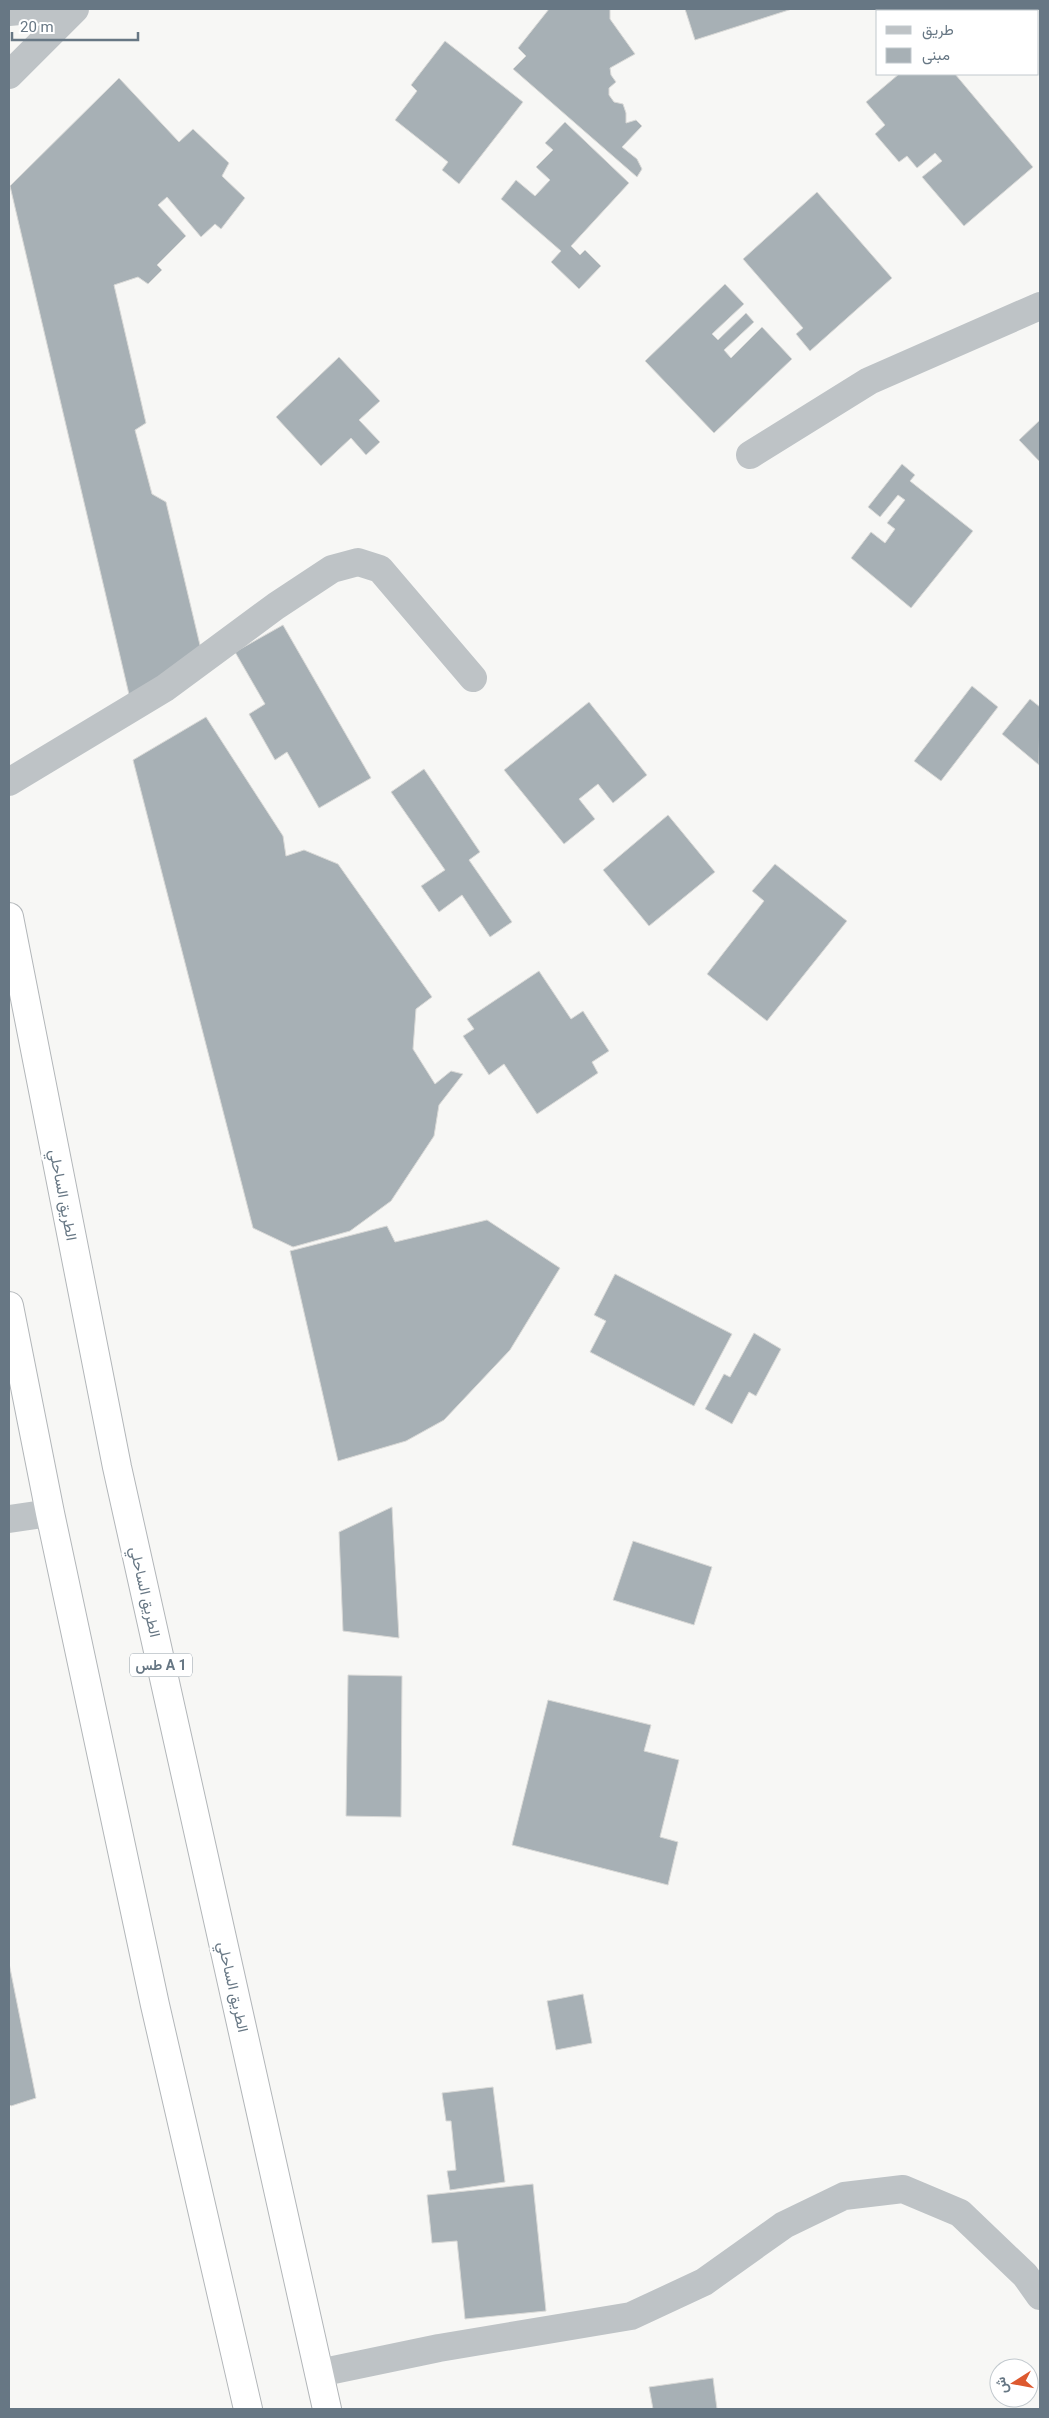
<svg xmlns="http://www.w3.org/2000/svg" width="1049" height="2418" font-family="Roboto,Vazirmatn,sans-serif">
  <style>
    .building { fill: #a7b0b5; stroke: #d9d9d7 }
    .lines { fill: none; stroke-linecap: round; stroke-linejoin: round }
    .highway-casing { stroke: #b2b6b9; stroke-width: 30 }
    .minor { stroke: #bec3c6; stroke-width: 28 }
    .highway { stroke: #fff; stroke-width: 28 }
    .labels { text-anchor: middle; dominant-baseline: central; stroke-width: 5; stroke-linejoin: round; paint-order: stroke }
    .shield { fill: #fff; stroke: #95a0a9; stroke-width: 1 }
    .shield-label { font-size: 14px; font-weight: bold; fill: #677784 }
    .street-label { font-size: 15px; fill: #677784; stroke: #fff }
  </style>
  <rect width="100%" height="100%" fill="#f7f7f5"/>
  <path class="building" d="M549,9H610V19L635,54L610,68L611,75L616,82L609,88V95L614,102L623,104L626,113V123L636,120L642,126L622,147L637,159L642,169L637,177L513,69L526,56L518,48Z
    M685,9H792L695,40Z
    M445,41L523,102L459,184L442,170L448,162L395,120L417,91L411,85Z
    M899,74H955L1033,167L964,226L922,177L942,161L935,153L917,168L907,156L899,162L875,134L885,125L866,102Z
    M119,78L179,142L193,129L229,163L222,176L245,198L221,229L215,224L201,237L167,197L158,205L186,236L157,265L162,270L148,284L138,277L114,285L146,423L135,430L152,494L166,502L204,662L131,703L10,186Z
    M565,122L629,183L571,246L580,255L585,250L601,266L579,289L551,262L561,251L501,199L516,180L535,196L550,180L536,167L553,150L545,143Z
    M817,192L892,278L810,351L796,334L803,328L743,259Z
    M725,284L744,304L712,334L718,340L746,313L754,322L724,350L731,358L762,327L792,359L714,433L645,361Z
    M339,357L380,401L359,420L380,442L366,455L351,438L321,466L276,417Z
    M1040,420V462L1019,440Z
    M902,464L915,475L910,481L973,531L911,608L851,558L871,532L885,543L895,529L887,523L905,500L898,495L880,517L868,507Z
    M283,625L371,778L319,808L287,752L275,760L249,714L265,704L235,652Z
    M972,686L998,707L941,781L914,761Z
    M1030,699L1040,707L1039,765L1002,734Z
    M589,702L647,775L613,803L598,784L579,799L595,819L564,844L504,770Z
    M206,717L283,836L286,856L304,850L338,864L432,997L416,1009L413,1049L435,1084L451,1071L463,1074L439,1105L434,1136L391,1201L350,1231L293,1247L253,1228L133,760Z
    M424,769L480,852L469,860L512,922L490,937L462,895L439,912L421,886L445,870L391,792Z
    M668,815L715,872L649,926L603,870Z
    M775,864L847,921L767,1021L707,974L764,901L752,891Z
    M539,971L571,1019L583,1011L609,1051L592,1062L598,1073L537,1114L504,1064L489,1075L463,1036L474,1029L467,1019Z
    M487,1220L560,1268L510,1350L444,1420L406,1441L338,1461L290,1251L387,1226L395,1242Z
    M615,1274L732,1334L694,1406L590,1352L606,1321L594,1315Z
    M754,1333L781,1349L756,1396L749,1392L732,1424L705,1409L724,1374L730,1377Z
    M392,1507L399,1638L343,1631L339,1532Z
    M633,1541L712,1567L694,1625L613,1600Z
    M348,1675L402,1676L401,1817L346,1816Z
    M548,1700L651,1725L644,1751L679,1760L660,1837L678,1842L668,1885L512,1845Z
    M9,1963L36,2098L11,2106L9,2104Z
    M583,1994L592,2043L556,2050L547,2001Z
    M493,2087L505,2182L450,2190L447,2171L456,2170L451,2121H446L442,2093Z
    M533,2184L546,2311L465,2319L457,2241L432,2243L427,2195Z
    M713,2378L717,2409H653L649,2387Z"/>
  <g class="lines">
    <g class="highway-casing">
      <path id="highway" d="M9,917L117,1467L327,2409
        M9,1306L50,1513L155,2005L248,2409"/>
    </g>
    <path class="minor" d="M9,12L43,9
      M9,75L75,9
      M750,455L869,381L1040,306
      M9,782L165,688L276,606L332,569L358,562L380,569L473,678
      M9,1519L50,1513
      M319,2373L439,2348L631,2316L704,2282L784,2225L844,2196L903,2189L960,2213L1025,2275L1040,2296"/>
    <use href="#highway" class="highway"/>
  </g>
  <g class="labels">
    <rect class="shield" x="130" y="1653.5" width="62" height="23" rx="4"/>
    <g class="shield-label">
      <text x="161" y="1665">طس A 1</text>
    </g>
    <g class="street-label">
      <text transform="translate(63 1195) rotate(79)">الطريق الساحلي</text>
      <text transform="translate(145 1592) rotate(77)">الطريق الساحلي</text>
      <text transform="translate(233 1987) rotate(77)">الطريق الساحلي</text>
    </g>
  </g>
  <rect width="1049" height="2418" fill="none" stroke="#677784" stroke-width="20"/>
  <rect x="876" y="10" width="162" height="65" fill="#ffffff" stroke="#c2c9ce"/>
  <rect x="886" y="26" width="25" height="8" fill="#bec3c6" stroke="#c2c9ce"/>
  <text x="922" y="35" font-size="15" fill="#677784">طريق</text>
  <rect x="886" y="48" width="25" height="15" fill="#a7b0b5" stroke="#c2c9ce"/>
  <text x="922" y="60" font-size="15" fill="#677784">مبنى</text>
  <g transform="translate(1014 2383) rotate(259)"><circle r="24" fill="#ffffff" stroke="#c2c9ce"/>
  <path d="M0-4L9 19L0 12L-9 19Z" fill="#dd592f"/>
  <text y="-8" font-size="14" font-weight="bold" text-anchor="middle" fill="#677784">ش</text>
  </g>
  <path d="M12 32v8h126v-8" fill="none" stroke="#677784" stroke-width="2.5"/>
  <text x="20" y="32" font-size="15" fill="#677784" stroke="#ffffff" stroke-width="4" paint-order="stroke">20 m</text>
</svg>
